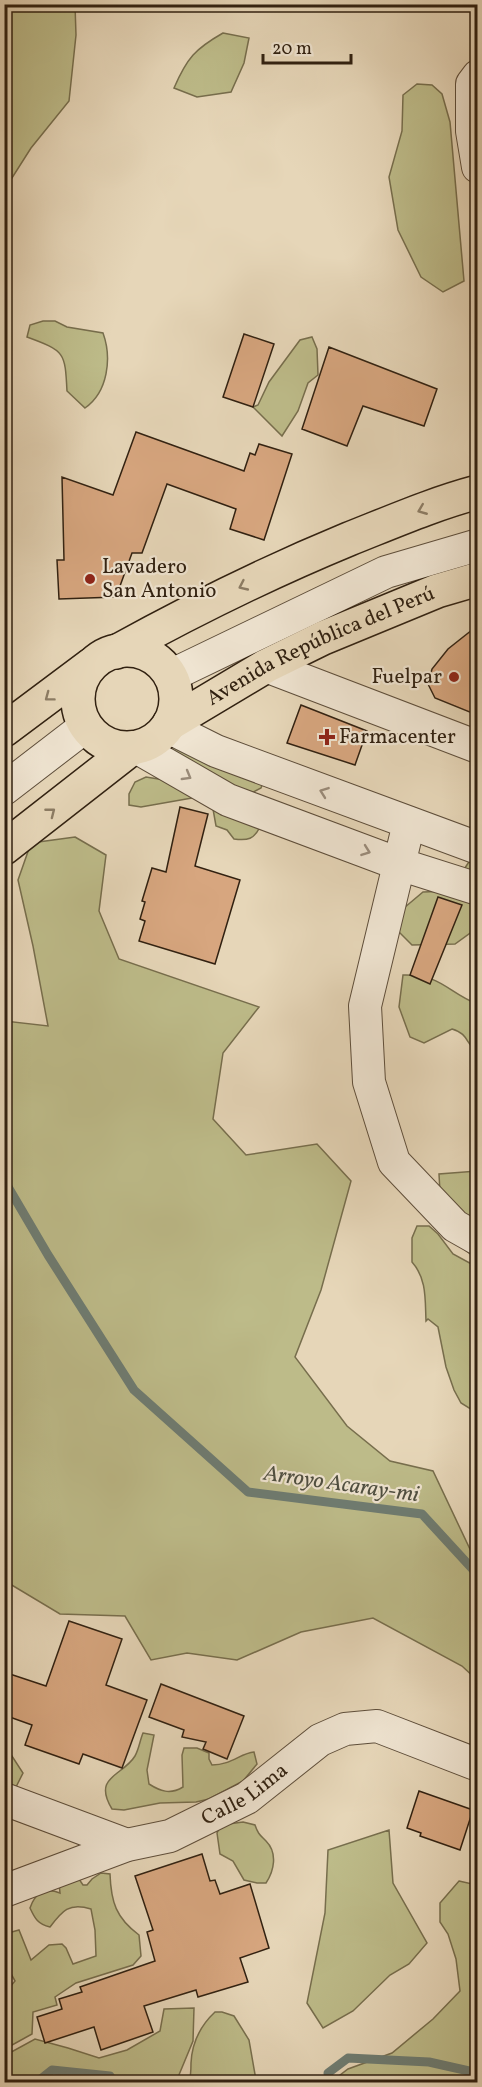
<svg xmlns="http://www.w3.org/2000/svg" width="482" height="2087" font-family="Vollkorn,serif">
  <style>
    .green { fill: #bdbb89; stroke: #776e4d; stroke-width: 1.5 }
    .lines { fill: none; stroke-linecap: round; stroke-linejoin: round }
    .stream { stroke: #6e7c72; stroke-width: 9 }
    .building { fill: #d7a67f; stroke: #312111; stroke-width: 1.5 }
    .minor-casing { stroke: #5e4e3b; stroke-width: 34 }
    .highway-casing { stroke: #312111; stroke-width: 36 }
    .minor { stroke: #efe4d1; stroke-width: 32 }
    .highway { stroke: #e6d6b8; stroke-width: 33 }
    .oneway { stroke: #8c7c64 }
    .oneway2 { stroke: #9a8c7b }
    .poi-dot { fill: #8f2418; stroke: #efe4d1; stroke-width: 2 }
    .labels { text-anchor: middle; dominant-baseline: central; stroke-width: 4.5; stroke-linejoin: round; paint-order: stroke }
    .poi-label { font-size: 21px; fill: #312111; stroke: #efe4d1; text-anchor: start }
    .street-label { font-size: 21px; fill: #312111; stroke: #efe4d1 }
    .water-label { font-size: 22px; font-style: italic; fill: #4f4f41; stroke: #efe4d1 }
  </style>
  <rect width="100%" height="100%" fill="#e6d6b8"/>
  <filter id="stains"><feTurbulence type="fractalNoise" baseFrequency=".00333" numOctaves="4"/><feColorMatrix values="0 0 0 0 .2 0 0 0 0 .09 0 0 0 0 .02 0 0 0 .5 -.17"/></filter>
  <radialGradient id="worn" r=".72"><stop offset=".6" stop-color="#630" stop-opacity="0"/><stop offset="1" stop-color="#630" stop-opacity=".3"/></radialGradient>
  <path class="green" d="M5,4L75,5L76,35L69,101L31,148L5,189Z
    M223,33L249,38L244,63L231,92L197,97L174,88C187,58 195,49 223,33Z
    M417,84L432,85L442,94L450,122L464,281L443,292L421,277L398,230L389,177L402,131L403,95Z
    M43,321H55L67,327L103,333C112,358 108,392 85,408L67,391C65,352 65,351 27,337L30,325Z
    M312,337L317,349L318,375L308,383L298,411L282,436L253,407L258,405L269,382L300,340Z
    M160,739L264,780L261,788L244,797L260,827C254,839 248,841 234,839L227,830L216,826L213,809L199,798H192L141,807L129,805V794L135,782L146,777L165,780L157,744Z
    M75,837L106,855L99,911L119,959L259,1007L223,1053L213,1119L246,1155L317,1144L351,1181L321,1290L295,1357L347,1426L390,1461L433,1471L477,1564V1680L462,1666L373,1618L301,1632L237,1660L187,1653L151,1660L125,1616L60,1614L5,1581V1021L48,1026L33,946L18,880L31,843Z
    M474,854H477V928L455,944L412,945L399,932L398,913L423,892L450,891Z
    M403,975C441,974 447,992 477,1004V1052C465,1043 469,1034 452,1029L424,1043L410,1037L399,1007Z
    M477,1171V1259L465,1250L440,1192L439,1174Z
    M417,1226H429L438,1234L453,1254L477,1267V1413L461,1403L454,1390L446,1367L438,1327L428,1319L426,1321C425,1299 427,1279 412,1262V1238Z
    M143,1733L154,1735L147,1770L149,1784C160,1791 170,1795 183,1787L182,1755L184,1748H197L209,1753V1759L212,1765C231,1765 241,1753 254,1752L257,1764L243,1781L209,1799L196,1802L160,1803L124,1810L112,1809C92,1776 123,1776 135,1756C139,1749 140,1740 143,1733Z
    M5,1749L8,1750L23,1773L8,1803L5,1808Z
    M243,1822L255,1825C258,1834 260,1835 266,1841C278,1853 274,1871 266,1883H257L244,1880L233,1861L220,1854L217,1833L221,1825Z
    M389,1830L393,1883L427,1943L409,1964L390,1975L353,2011L323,2028L307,2003L325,1913L328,1850Z
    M101,1873L110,1874C111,1902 116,1918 139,1935L141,1956L133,1965L76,1983L55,1997L57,2005L33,2012L32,2034L5,2049V1993L15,1981C4,1962 3,1955 8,1933L19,1930L31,1960L49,1945L62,1944L66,1948L73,1964L96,1956L95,1930L91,1909C69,1902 62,1911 50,1927C38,1924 35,1919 30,1908C35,1893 45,1887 60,1893L59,1883L79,1879L83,1885H87L92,1879Z
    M459,1881L477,1885V2082H331L348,2069L392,2053L433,2019L460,1991L456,1959L448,1934L440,1922V1903Z
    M194,2008L193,2041L176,2082H5L4,2056L35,2039L68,2048L99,2058L127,2050L160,2031L164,2009Z
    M215,2012H222L234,2016L249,2040L256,2080L268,2082H189C191,2076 191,2070 191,2063C192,2042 200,2026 215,2012Z"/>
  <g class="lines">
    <path class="stream" d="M4,1180L48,1255L134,1390L248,1492L422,1514L478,1575
      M37,2082L52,2070L110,2076L114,2082
      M329,2082L328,2073L348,2058L429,2062L478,2073"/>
  </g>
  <path class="building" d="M244,334L274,344L253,407L223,397Z
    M329,347L437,389L424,426L363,406L347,446L302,429Z
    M136,432L244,471L250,453L255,455L259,444L292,454L264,540L230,529L236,509L167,484L142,553H132L116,597L59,599L57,560H64L62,477L113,495Z
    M477,626V715L435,698L428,684L432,669L448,649Z
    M301,705L367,731L355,765L287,743Z
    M180,807L208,814L195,866L240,880L215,964L139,941L145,921L140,919L145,902L142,901L152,868L166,872Z
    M438,897L462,905L430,984L410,975Z
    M69,1621L122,1639L106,1685L147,1700L122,1768L83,1754L79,1764L25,1745L32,1725L4,1715V1672L46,1686Z
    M161,1684L244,1716L227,1759L203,1749L206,1742L182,1737L184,1730L149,1717Z
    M419,1791L473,1810L460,1850L420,1836L421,1833L407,1828Z
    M202,1854L210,1881L215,1880L220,1894L250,1884L269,1948L240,1958L248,1982L198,1997L196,1990L144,2006L153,2032L101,2050L94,2027L45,2043L37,2017L62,2009L59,1999L82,1992L80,1987L155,1961L147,1932L153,1930L135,1876Z"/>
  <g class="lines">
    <g class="minor-casing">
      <g id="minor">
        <path d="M478,76L472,84V131L478,167"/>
        <path d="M266,666L478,747"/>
        <path d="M170,676L386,572L478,545"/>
        <path d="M168,727L216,751L478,848"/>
        <path d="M136,747L228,800L399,864L478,889"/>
        <path d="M4,789L86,726"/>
        <path d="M409,823L365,1006L369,1082L394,1162L455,1226L478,1239"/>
        <path d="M4,1799L127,1845"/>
        <path id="s1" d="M4,1891L127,1845L170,1836L247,1798L320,1740L345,1729L377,1726L478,1765"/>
      </g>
    </g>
    <g class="highway-casing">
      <g id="highway">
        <circle cx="127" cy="699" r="49"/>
        <path d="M116,652C192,610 269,572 349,539C392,522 433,504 478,492"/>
        <path id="s2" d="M169,724L266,666L323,638L437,591L478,579"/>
        <path d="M4,730L91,665"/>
        <path d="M4,848L132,748"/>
      </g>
    </g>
    <use href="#minor" class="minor"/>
    <use href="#highway" class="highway"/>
  </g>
  <defs><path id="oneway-chevron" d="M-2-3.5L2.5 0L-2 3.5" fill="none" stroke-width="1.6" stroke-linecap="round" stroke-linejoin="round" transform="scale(1.5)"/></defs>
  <g class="oneway">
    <use href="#oneway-chevron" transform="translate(422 510) rotate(158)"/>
    <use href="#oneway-chevron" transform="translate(243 586) rotate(155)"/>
    <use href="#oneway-chevron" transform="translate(49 697) rotate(143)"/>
    <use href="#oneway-chevron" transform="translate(51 812) rotate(-38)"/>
  </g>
  <g class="oneway2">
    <use href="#oneway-chevron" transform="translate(187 776) rotate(30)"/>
    <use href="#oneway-chevron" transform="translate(324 792) rotate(-160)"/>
    <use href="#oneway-chevron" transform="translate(366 851) rotate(20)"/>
  </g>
  <g class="poi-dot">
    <circle cx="90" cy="579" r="6"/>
    <circle cx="454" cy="677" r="6"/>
    <path d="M324 728h6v6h6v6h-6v6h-6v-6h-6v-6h6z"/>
  </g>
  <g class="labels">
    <g class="poi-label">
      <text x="102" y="567">Lavadero<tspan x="102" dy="24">San Antonio</tspan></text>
      <text x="442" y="677" text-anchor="end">Fuelpar</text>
      <text x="339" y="737">Farmacenter</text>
    </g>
    <g class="street-label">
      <text stroke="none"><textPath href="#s2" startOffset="171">Avenida República del Perú</textPath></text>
      <text stroke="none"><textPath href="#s1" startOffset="261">Calle Lima</textPath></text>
    </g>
    <g class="water-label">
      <text transform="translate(341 1485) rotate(8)">Arroyo Acaray-mi</text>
    </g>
  </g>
  <rect width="482" height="2087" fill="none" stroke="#e6d6b8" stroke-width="24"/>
  <rect x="6" y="6" width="470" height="2075" fill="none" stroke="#312111" stroke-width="3"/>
  <rect x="12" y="12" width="458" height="2063" fill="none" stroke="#312111" stroke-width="1.5"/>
  <path d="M263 54v9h88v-9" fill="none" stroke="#312111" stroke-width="3"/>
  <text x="272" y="54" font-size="18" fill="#312111" stroke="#efe4d1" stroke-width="4.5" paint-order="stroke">20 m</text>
  <rect width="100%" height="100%" filter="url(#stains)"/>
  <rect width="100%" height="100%" fill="url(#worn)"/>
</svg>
